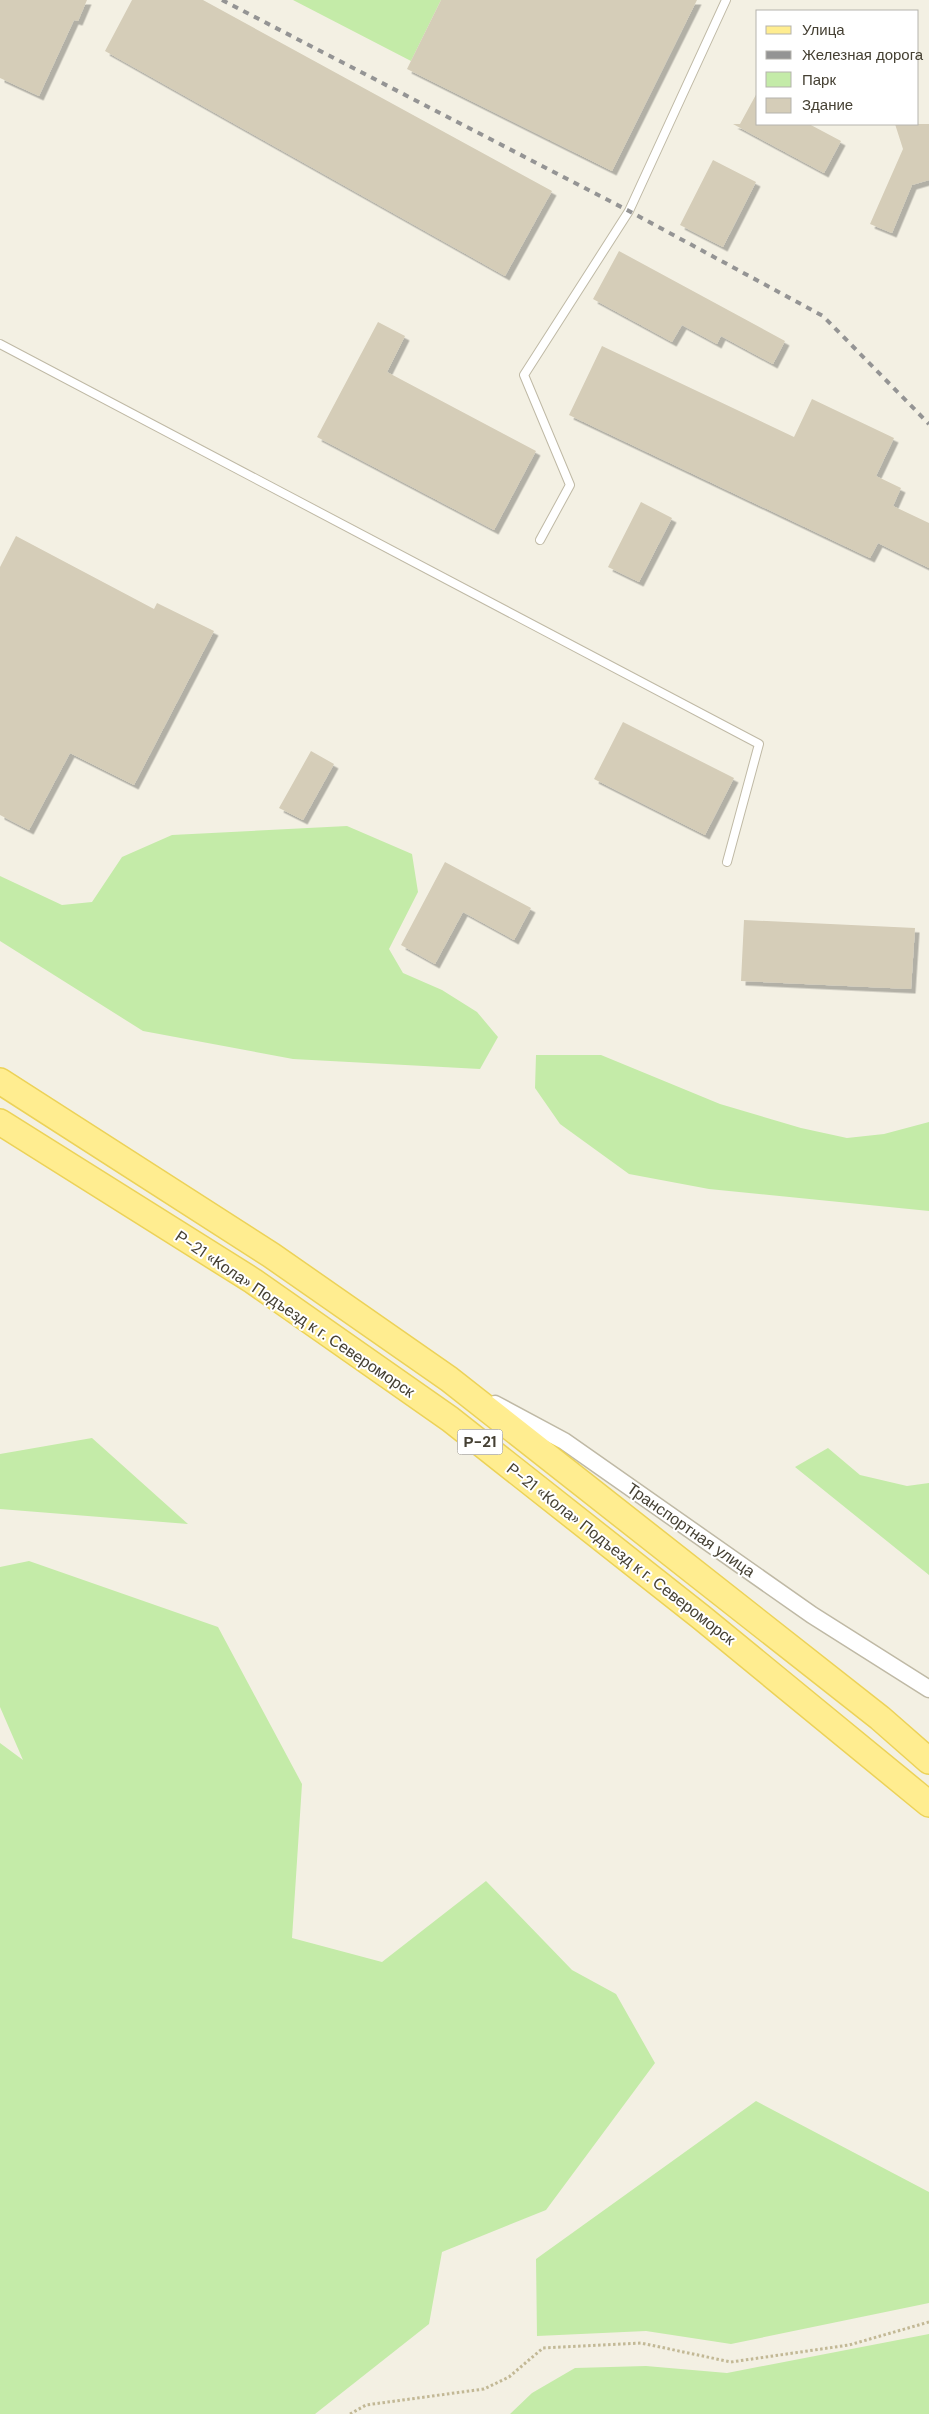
<svg xmlns="http://www.w3.org/2000/svg" width="929" height="2414" font-family="'DM Sans',sans-serif">
  <style>
    .green { fill: #c4eba8 }
    .building { fill: #d5cdb8; filter: url(#shadow) }
    .lines { fill: none; stroke-linecap: round; stroke-linejoin: round }
    .service-casing { stroke: #bfb9a5; stroke-width: 10 }
    .minor-casing { stroke: #bfb9a5; stroke-width: 19 }
    .primary-casing { stroke: #ecd258; stroke-width: 28 }
    .path { stroke: #c2b895; stroke-width: 3; stroke-dasharray: 2.5 2.5; stroke-linecap: butt }
    .service { stroke: #fff; stroke-width: 8 }
    .minor { stroke: #fff; stroke-width: 16 }
    .primary { stroke: #ffed90; stroke-width: 25 }
    .rail { stroke: #949494; stroke-width: 4; stroke-dasharray: 6 6; stroke-linecap: butt }
    .labels { text-anchor: middle; dominant-baseline: central; stroke-width: 4; stroke-linejoin: round; paint-order: stroke }
    .shield { fill: #fff; stroke: #7d7970; stroke-width: 1 }
    .shield-label { font-size: 15px; font-weight: bold; fill: #454033 }
    .street-label { font-size: 16px; fill: #454033; stroke: #fff }
  </style>
  <defs>
    <filter id="shadow"><feDropShadow dx="4.5" dy="4.5" stdDeviation="0" flood-color="#0004"/></filter>
  </defs>
  <rect width="100%" height="100%" fill="#f3f0e3"/>
  <path class="green" d="M293,0H441L411,61Z
    M347,826L412,854L418,892L389,949L403,973L442,990L477,1012L498,1037L480,1069L293,1059L143,1031L0,941V876L62,905L92,902L122,857L172,835Z
    M536,1055H601L720,1104L801,1128L847,1138L884,1134L929,1122V1211L709,1189L629,1174L560,1124L535,1088Z
    M92,1438L188,1524L0,1509V1454Z
    M828,1448L860,1475L907,1486L929,1483V1575L795,1467Z
    M29,1561L218,1627L302,1784L292,1938L382,1962L486,1881L572,1970L616,1994L655,2063L546,2210L442,2252L429,2324L315,2414H0V1743L23,1760L0,1707V1567Z
    M756,2101L929,2192V2303L731,2344L646,2331L537,2336L536,2259Z
    M929,2334V2414H510L532,2393L575,2368L646,2366L727,2373Z"/>
  <path class="building" d="M0,0H87L78,21L74,20L39,96L0,78Z
    M132,0H203L552,191L505,276L105,51Z
    M441,0H697L612,171L407,69Z
    M758,91V124H809L841,141L824,173L733,124H740Z
    M895,124H929V180L912,185L892,233L870,224L903,149Z
    M713,160L756,182L723,247L680,225Z
    M619,251L785,341L773,364L721,336L717,344L682,325L672,342L593,299Z
    M378,322L405,336L387,372L536,451L494,530L317,437Z
    M602,346L794,437L812,399L894,438L876,476L901,488L893,506L929,523V568L878,543L870,558L569,415Z
    M641,502L672,518L639,582L608,567Z
    M16,536L154,609L157,603L214,631L134,785L70,753L29,830L0,815V567Z
    M623,722L734,778L705,835L594,779Z
    M311,751L334,764L303,820L279,808Z
    M445,862L531,908L514,940L463,912L435,964L401,945Z
    M744,920L915,928L911,989L741,981Z"/>
  <g class="lines">
    <g class="service-casing">
      <path id="service" d="M0,344L759,744L727,862
        M540,540L570,485L524,375L629,211L726,0"/>
    </g>
    <g class="minor-casing">
      <path id="minor" d="M495,1404L564,1441L812,1615L929,1689"/>
    </g>
    <g class="primary-casing">
      <path id="primary" d="M0,1081L271,1255L449,1379L880,1718L929,1761
        M0,1122L253,1281L450,1419L701,1617L929,1804"/>
    </g>
    <path class="path" d="M350,2414L366,2405L484,2389L509,2377L543,2348L641,2343L731,2362L849,2345L929,2322"/>
    <use href="#service" class="service"/>
    <use href="#minor" class="minor"/>
    <use href="#primary" class="primary"/>
    <path class="rail" d="M222,0L629,211L823,316L929,424"/>
  </g>
  <g class="labels">
    <rect class="shield" x="457.5" y="1429.5" width="45" height="25" rx="4"/>
    <g class="shield-label">
      <text x="480" y="1442">Р-21</text>
    </g>
    <g class="street-label">
      <text transform="translate(295 1314) rotate(34)">Р-21 «Кола» Подъезд к г. Североморск</text>
      <text transform="translate(691 1530) rotate(35)">Транспортная улица</text>
      <text transform="translate(621 1554) rotate(38)">Р-21 «Кола» Подъезд к г. Североморск</text>
    </g>
  </g>
  <rect x="756" y="10" width="162" height="115" fill="#ffffff" stroke="#b5b3ad"/>
  <rect x="766" y="26" width="25" height="8" fill="#ffed90" stroke="#b5b3ad"/>
  <text x="802" y="35" font-size="15" fill="#454033">Улица</text>
  <rect x="766" y="51" width="25" height="8" fill="#949494" stroke="#b5b3ad"/>
  <text x="802" y="60" font-size="15" fill="#454033">Железная дорога</text>
  <rect x="766" y="72" width="25" height="15" fill="#c4eba8" stroke="#b5b3ad"/>
  <text x="802" y="85" font-size="15" fill="#454033">Парк</text>
  <rect x="766" y="98" width="25" height="15" fill="#d5cdb8" stroke="#b5b3ad"/>
  <text x="802" y="110" font-size="15" fill="#454033">Здание</text>
</svg>
